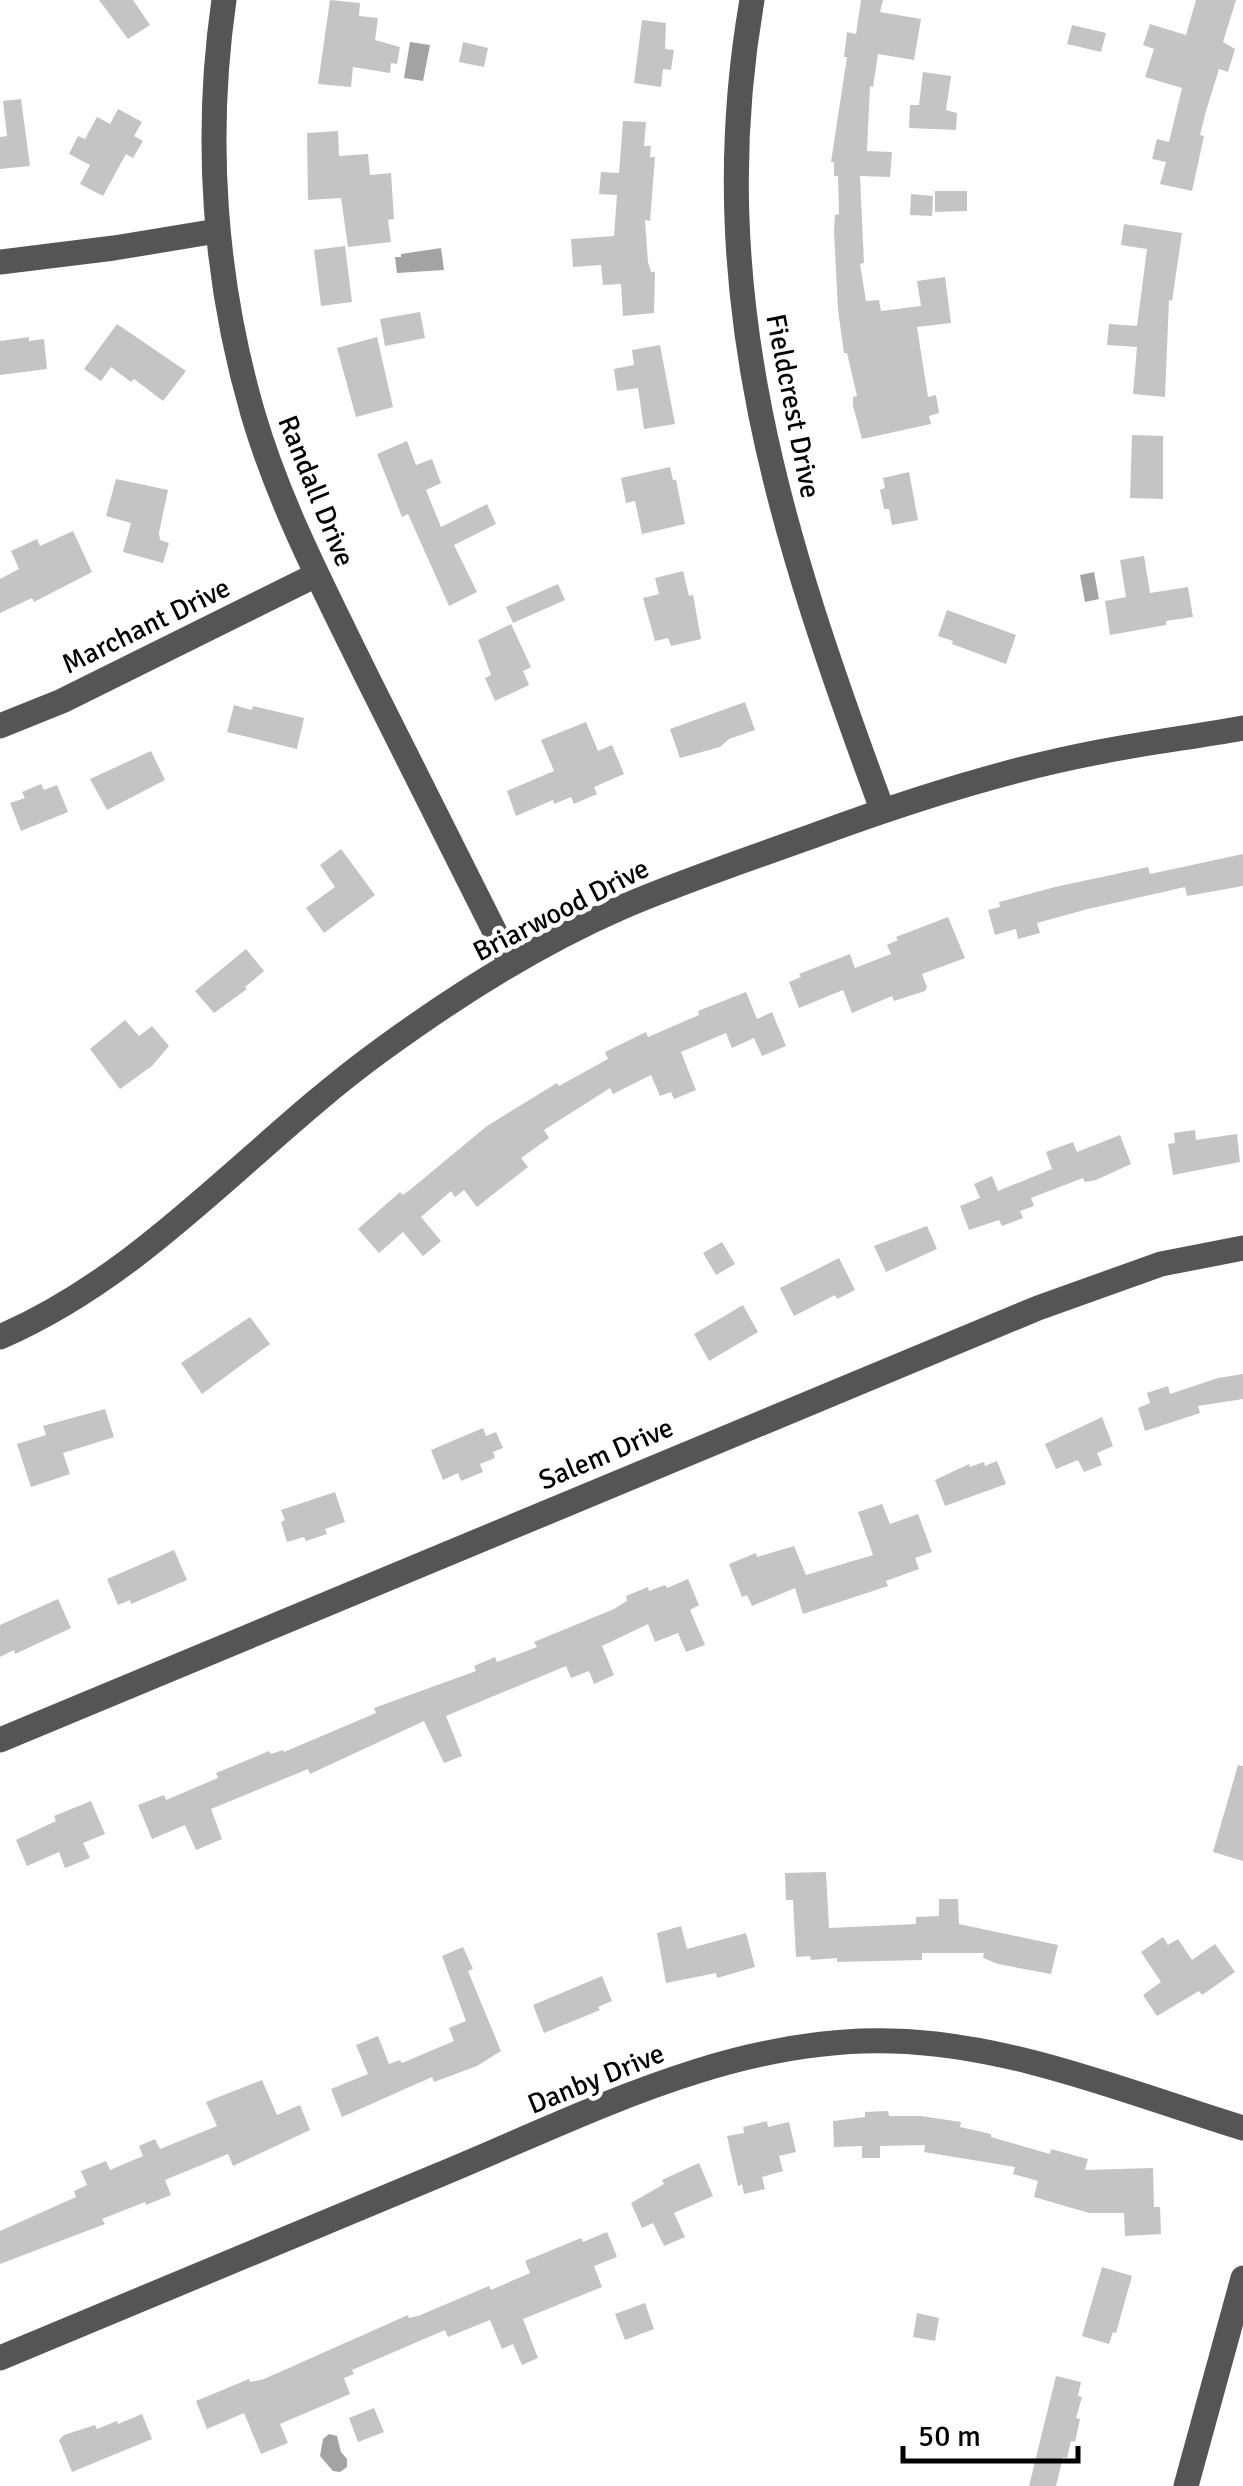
<svg xmlns="http://www.w3.org/2000/svg" width="1243" height="2486" font-family="Signika,sans-serif">
  <style>
    .water { fill: #a3a3a3 }
    .building { fill: #c4c4c4 }
    .lines { fill: none; stroke-linecap: round; stroke-linejoin: round }
    .minor { stroke: #555; stroke-width: 25 }
    .labels { text-anchor: middle; dominant-baseline: central; stroke-width: 9; stroke-linejoin: round; paint-order: stroke }
    .street-label { font-size: 28px; fill: #000; stroke: #fff }
  </style>
  <rect width="100%" height="100%" fill="#fff"/>
  <path class="water" d="M410,42L430,45L423,81L404,78Z
    M441,248L444,270L397,273L395,257H401V254Z
    M1094,572L1099,599L1085,602L1080,575Z
    M329,2434L337,2436L341,2452L347,2459V2467L340,2472L333,2471L320,2456L323,2439Z"/>
  <path class="building" d="M99,0H133L150,25L128,39Z
    M330,0L360,3L359,16L378,18L375,40L400,47L397,64L391,63L390,73L353,67L351,87L318,84Z
    M861,0H883L880,12L921,19L914,60L878,54L873,87L870,86L867,151L892,152L890,177L860,176L864,263L860,264L866,301L879,300L881,311L921,306L917,281L945,277L951,323L917,327L928,397L936,395L939,413L929,416L931,424L862,439L853,406V397L857,396L847,353H844L838,310L834,231L835,215L839,214L838,176H834V162H831L847,57H844L847,32L856,34Z
    M1196,0H1236L1223,42L1235,49L1228,72L1219,69L1206,111L1200,135L1204,136L1192,191L1160,184L1166,162L1152,159L1157,139L1169,142L1182,88L1145,77L1154,49L1143,45L1150,24L1186,35Z
    M642,20L666,23L665,49L674,50L671,70L663,69L661,87L634,83Z
    M1072,25L1106,33L1101,52L1067,44Z
    M463,42L488,48L484,67L459,62Z
    M923,72L951,76L946,110L957,113L956,130L909,128L910,105H919Z
    M21,99L30,166L0,169V137L7,136L3,101Z
    M118,109L142,122L134,136L143,141L133,158L126,154L103,196L80,184L90,165L69,154L78,136L85,139L97,117L110,124Z
    M623,121L646,122L644,146H651L650,157H655L650,221L645,220L648,262L651,272H655L654,313L623,316L621,284L603,285L601,265L573,267L571,239L614,236L617,195L599,194L601,172L619,173Z
    M338,131L339,156L368,154L370,175L391,173L394,219L388,220L391,242L348,247L341,198L308,200L307,133Z
    M935,191H967V211L935,212Z
    M911,194L933,196L932,216L910,215Z
    M1124,224L1182,233L1172,301L1169,300L1165,397L1133,394L1137,347L1107,345L1109,324L1137,326L1147,249L1121,245Z
    M345,246L352,302L321,306L314,250Z
    M420,312L425,338L385,346L380,319Z
    M117,324L186,371L163,401L134,379L131,382L111,367L101,381L84,369Z
    M29,337V341L44,339L47,369L0,375V341Z
    M377,337L393,407L356,417L337,348Z
    M660,345L675,424L644,429L638,388L617,391L614,369L634,365L632,350Z
    M1132,435L1163,436V499L1130,498Z
    M407,441L416,465L432,459L441,483L426,490L441,527L487,504L496,524L454,545L477,592L449,606L408,514L402,517L377,454Z
    M670,467L673,480H676L685,524L642,534L635,501L626,503L621,478Z
    M909,472L918,520L892,525L889,509H884L880,490L885,488L883,478Z
    M116,479L168,490L159,533L160,540L169,543L163,563L123,552L131,523L106,516Z
    M73,531L92,572L34,602L32,598L0,613V579L19,569L11,551L37,539L40,546Z
    M1144,556L1150,593L1188,587L1193,617L1166,621V625L1110,635L1105,601L1126,597L1120,560Z
    M683,571L689,596L693,595L701,639L671,646L668,638L655,641L643,598L659,594L655,578Z
    M558,584L565,600L513,623L506,607Z
    M947,610L1016,635L1006,664L952,644L953,641L938,636Z
    M511,624L531,667L523,671L529,685L495,701L485,678L491,675L478,640Z
    M745,702L755,730L729,739L720,747L680,758L670,729Z
    M234,705L252,710L253,706L304,718L297,749L227,732Z
    M586,722L598,751L612,745L624,774L594,787L597,794L574,804L571,797L554,804L553,800L516,816L507,791L554,771L541,740Z
    M151,751L165,780L107,810L90,779Z
    M41,784L44,790L57,785L68,812L21,831L10,803L25,798L22,792Z
    M341,849L375,895L324,933L306,908L335,887L320,865Z
    M1243,854V886L1187,896L1185,887L1088,909L1037,923L1040,933L1018,939L1016,929L995,935L988,910L1000,907L999,902L1055,887L1148,867L1150,874Z
    M948,917L965,958L922,974L927,987L925,991L894,1001L892,996L852,1013L843,990L799,1008L789,982L801,977L799,974L850,954L855,968L891,954L887,945L898,940L896,937Z
    M246,949L264,971L245,987L247,989L214,1013L195,991Z
    M746,992L757,1019L772,1012L786,1046L762,1056L754,1038L732,1048L726,1033L681,1052L696,1090L674,1099L671,1092L660,1096L651,1075L613,1094L610,1088L544,1130L549,1138L521,1158L528,1167L477,1207L464,1190L455,1197L451,1191L421,1217L441,1241L423,1256L403,1232L379,1253L358,1229L400,1192L403,1195L411,1189L487,1126L557,1083L559,1086L608,1059L605,1052L646,1032L648,1037L699,1015L698,1011Z
    M125,1020L139,1036L152,1026L169,1046L152,1066L120,1089L90,1049Z
    M1195,1130L1196,1140L1237,1134L1240,1162L1173,1175L1168,1144L1175,1143L1174,1133Z
    M1120,1135L1131,1164L1096,1180L1085,1182L1083,1178L1031,1198L1034,1206L1020,1211L1023,1218L1002,1226L999,1220L969,1230L960,1206L980,1198L974,1184L992,1176L998,1191L1052,1169L1046,1152L1073,1142L1077,1152Z
    M927,1226L937,1249L886,1272L874,1246Z
    M722,1242L735,1264L716,1275L703,1253Z
    M839,1258L855,1290L837,1299L835,1295L794,1316L780,1288Z
    M743,1305L758,1332L709,1361L694,1334Z
    M250,1317L270,1344L202,1394L181,1363Z
    M1243,1374V1399L1198,1406L1200,1413L1145,1431L1138,1408L1150,1403L1147,1393L1168,1386L1170,1394L1218,1378Z
    M105,1409L114,1437L63,1453L70,1474L31,1487L17,1444L46,1435L43,1426Z
    M1102,1417L1113,1446L1097,1453L1102,1465L1084,1472L1078,1460L1056,1469L1045,1444Z
    M483,1428L486,1436L496,1432L503,1448L493,1452L495,1458L480,1464L483,1472L461,1481L458,1473L443,1480L431,1450Z
    M997,1461L1006,1484L945,1506L935,1480L969,1464L970,1467L984,1462L985,1466Z
    M335,1492L345,1522L325,1529L327,1534L306,1541L304,1537L287,1542L281,1522L285,1520L281,1510Z
    M882,1504L890,1524L918,1514L932,1552L915,1558L919,1569L886,1581L888,1586L803,1614L795,1588L752,1606L747,1595L742,1597L729,1564L756,1553L757,1557L794,1546L806,1575L873,1555L858,1512Z
    M174,1550L187,1580L131,1604L130,1600L118,1605L107,1579Z
    M688,1579L699,1605L690,1610L705,1645L686,1652L678,1633L655,1642L648,1624L602,1646L614,1675L594,1684L589,1671L571,1678L566,1666L446,1716L462,1756L444,1763L424,1721L310,1774L308,1769L211,1809L222,1839L196,1850L185,1825L152,1839L138,1805L164,1795L166,1800L218,1778L216,1773L269,1751L271,1754L283,1750L284,1752L376,1713L374,1708L476,1671L474,1666L495,1657L497,1662L537,1647L534,1642L614,1609L627,1601L626,1596L648,1587L649,1591L665,1585L667,1588Z
    M58,1599L71,1628L15,1654L14,1650L0,1657V1625Z
    M1238,1765L1243,1766V1861L1213,1852Z
    M91,1801L105,1834L83,1843L90,1858L65,1868L59,1852L27,1866L16,1840L56,1821L54,1816Z
    M826,1872L829,1928L916,1924V1917L939,1916V1899H958L959,1924L1058,1945L1051,1974L998,1964L983,1958L984,1953H922V1960L837,1962V1958L811,1960L810,1956L796,1957L793,1900H786L785,1873Z
    M681,1926L687,1949L746,1933L755,1967L717,1978L716,1973L666,1983L657,1933Z
    M1163,1937L1168,1945L1178,1939L1192,1960L1215,1944L1235,1972L1202,1995L1199,1991L1157,2016L1143,1995L1161,1982L1141,1952Z
    M463,1947L473,1969L468,1971L501,2051L477,2066L434,2082L432,2077L342,2117L331,2089L368,2074L356,2045L378,2036L389,2064L400,2060L402,2063L454,2041L449,2028L466,2021L442,1956Z
    M602,1976L612,2001L598,2007L600,2010L544,2033L533,2005Z
    M262,2080L277,2115L300,2105L310,2130L233,2166L228,2154L165,2180L171,2195L146,2205L145,2202L102,2219L105,2224L0,2264V2231L76,2197L74,2191L87,2185L81,2171L106,2161L110,2170L143,2156L139,2146L155,2139L160,2149L217,2126L206,2102Z
    M888,2111L889,2116H921L961,2122L960,2127L991,2134V2137L1050,2154L1051,2149L1088,2159L1085,2170L1153,2168L1154,2207H1160L1161,2234L1125,2236L1124,2213H1089L1034,2197L1038,2181L1013,2174L1015,2167L924,2152L925,2145L880,2146V2158H862V2146L834,2147L833,2121L865,2117V2112Z
    M767,2121L768,2127L789,2122L796,2152L779,2156L783,2171L762,2177L765,2189L744,2194L742,2184L738,2186L727,2136L744,2133L743,2127Z
    M699,2163L713,2196L674,2213L685,2237L664,2246L653,2223L642,2228L631,2203L664,2184L662,2180Z
    M607,2232L617,2257L594,2266L602,2287L523,2319L538,2358L522,2365L513,2344L502,2349L490,2320L448,2337L445,2330L352,2370L354,2374L344,2378L350,2394L280,2424L288,2443L261,2454L244,2413L207,2429L196,2401L249,2379L250,2382L264,2379L408,2315L409,2318L418,2316L489,2286L491,2290L530,2273L525,2261L581,2238L583,2242Z
    M1102,2267L1132,2276L1116,2333L1113,2332L1109,2344L1082,2336Z
    M645,2303L654,2329L625,2340L615,2314Z
    M917,2313L939,2318L935,2341L913,2337Z
    M1056,2376L1081,2382L1078,2396L1082,2397L1076,2418L1080,2419L1075,2442L1071,2441L1067,2458L1063,2457L1056,2486H1029Z
    M374,2408L384,2432L358,2442L349,2418Z
    M142,2414L152,2439L72,2472L59,2440L64,2435L95,2425L97,2429L117,2421L118,2424Z"/>
  <g class="lines">
    <path class="minor" d="M224,0C204,138 214,280 253,414C280,506 326,593 368,679C416,774 464,869 511,964
      M752,0C701,293 782,538 882,809
      M0,262L114,248L217,231
      M0,726L62,701L316,575
      M0,1337C148,1273 252,1144 380,1051C454,997 535,945 620,908C685,880 752,858 818,834C908,801 1000,771 1094,753C1143,743 1193,737 1243,728
      M0,1740L1038,1308L1161,1264L1243,1248
      M0,2358C147,2297 293,2236 439,2175C584,2115 732,2036 892,2041C1012,2044 1129,2093 1243,2128
      M1186,2486L1243,2278"/>
  </g>
  <g class="labels">
    <g class="street-label">
      <text transform="translate(793 406) rotate(79)">Fieldcrest Drive</text>
      <text transform="translate(316 491) rotate(68)">Randall Drive</text>
      <text transform="translate(146 626) rotate(-26)">Marchant Drive</text>
      <text transform="translate(561 910) rotate(-27)">Briarwood Drive</text>
      <text transform="translate(606 1454) rotate(-23)">Salem Drive</text>
      <text transform="translate(596 2079) rotate(-22)">Danby Drive</text>
    </g>
  </g>
  <path d="M903 2446v15h175v-15" fill="none" stroke="#000000" stroke-width="5"/>
  <text x="918" y="2446" font-size="30" fill="#000000" stroke="#ffffff" stroke-width="8" paint-order="stroke">50 m</text>
</svg>
